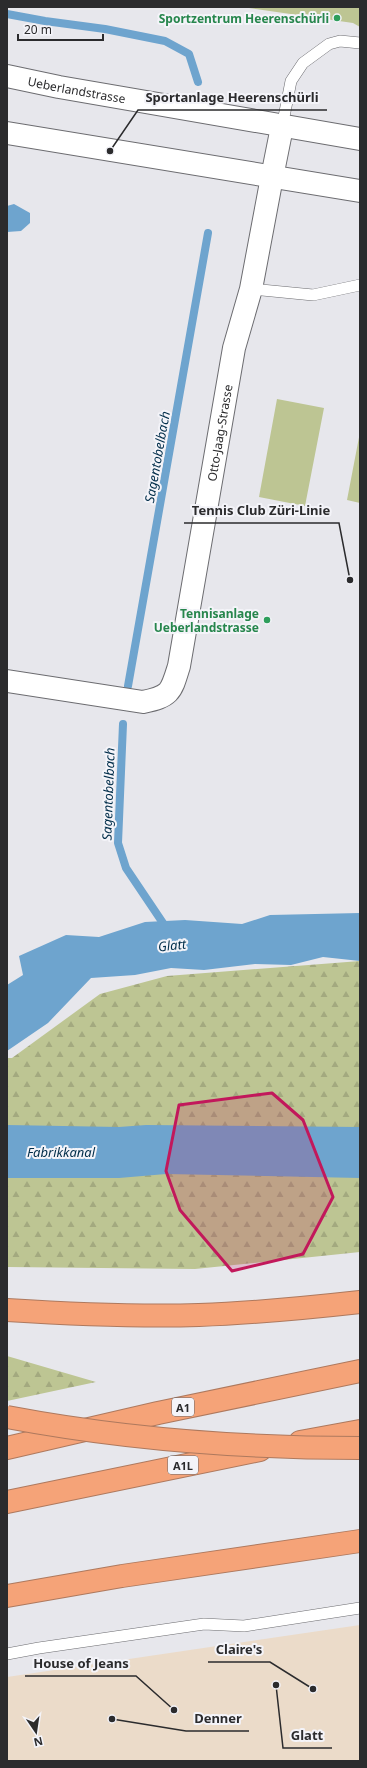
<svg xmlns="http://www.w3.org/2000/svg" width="367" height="1768" font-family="'Noto Sans',sans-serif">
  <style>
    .commercial { fill: #ebdbc9 }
    .forest { fill: url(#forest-firs) }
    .green { fill: #bdc593 }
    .water { fill: #6ea4ce }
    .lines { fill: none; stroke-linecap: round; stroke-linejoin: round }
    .stream { stroke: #6ea4ce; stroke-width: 8 }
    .lane-casing { stroke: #6c6c70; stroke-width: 12 }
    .street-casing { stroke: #6c6c70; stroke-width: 24 }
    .secondary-casing { stroke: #6c6c70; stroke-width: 24 }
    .highway-casing { stroke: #ae795e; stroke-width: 24 }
    .lane { stroke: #fff; stroke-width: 11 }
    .street { stroke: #fff; stroke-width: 22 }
    .secondary { stroke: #fff; stroke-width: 22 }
    .highway { stroke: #f5a378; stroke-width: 22 }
    .highway-bridge-casing { stroke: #ae795e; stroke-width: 24; stroke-linecap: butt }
    .highway-bridge { stroke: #f5a378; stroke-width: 22 }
    .marked { fill: #c2185b; fill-opacity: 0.2; stroke: #c2185b; stroke-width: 3; stroke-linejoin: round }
    .leisure-dot { fill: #2e9e5b; stroke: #f4f4f9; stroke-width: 1.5 }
    .labels { text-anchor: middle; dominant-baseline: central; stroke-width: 4; stroke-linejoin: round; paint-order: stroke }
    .shield { fill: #f4f4f9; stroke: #67676a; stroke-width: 1 }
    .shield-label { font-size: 11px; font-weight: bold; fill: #2b2b2d }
    .leisure-label { font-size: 12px; font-weight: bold; fill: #27864d; stroke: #f4f4f9; text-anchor: end }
    .street-label { font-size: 12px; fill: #2b2b2d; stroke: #f4f4f9 }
    .water-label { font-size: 13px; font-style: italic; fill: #002d49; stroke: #f4f4f9 }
    .leader { fill: none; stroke: #2b2b2d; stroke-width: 1.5 }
    .callout-dot { fill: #2b2b2d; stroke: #f4f4f9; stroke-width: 1.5 }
    .callout-label { font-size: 13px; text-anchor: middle; font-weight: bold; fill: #2b2b2d; stroke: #f4f4f9; stroke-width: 4; stroke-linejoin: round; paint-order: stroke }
  </style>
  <defs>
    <pattern id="forest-firs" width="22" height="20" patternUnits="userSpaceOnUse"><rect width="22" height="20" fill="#bdc593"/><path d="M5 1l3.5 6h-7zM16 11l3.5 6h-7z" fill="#a3a97f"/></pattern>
  </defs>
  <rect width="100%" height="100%" fill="#e7e7ec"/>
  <path class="commercial" d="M360,1625V1761H7V1677Z"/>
  <path class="forest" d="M360,961V1252L195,1269L7,1267V1058H12L100,994L167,976Z
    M7,1356L96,1382L7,1401Z"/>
  <path class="green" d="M242,7H360V27L353,23Z
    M277,399L324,408L305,506L259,497Z
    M360,432V503L347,500Z"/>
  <path class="water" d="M14,204L30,213V223L21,231L7,232V206Z
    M360,913V961L323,957L291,965L255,964L204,970L171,968L135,975L91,978L48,1023L7,1051V985L23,975L19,956L66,935L99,937L145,922L185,920L242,924L270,915Z
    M7,1125L119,1127L146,1125L360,1127V1178L166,1174L119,1178H7Z"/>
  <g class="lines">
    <path class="stream" d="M7,14L45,21L105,29L165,41L189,54L198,82
      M128,686L208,233
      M123,724L118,843L126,868L167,929"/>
    <g class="lane-casing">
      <path id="lane" d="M282,127L291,81L303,63L329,44L340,41L360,43
        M251,289L313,295L360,285
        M7,1654L39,1648L204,1624L244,1626L360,1608"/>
    </g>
    <g class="street-casing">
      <g id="street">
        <path id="s1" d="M7,681L143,702C171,696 171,692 179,666L234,348L251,289L272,177"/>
      </g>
    </g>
    <g class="secondary-casing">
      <g id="secondary">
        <path id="s2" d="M7,76L59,87L360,139"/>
        <path d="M7,133L360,191"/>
        <path d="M272,177L282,127"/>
      </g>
    </g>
    <g class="highway-casing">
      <path id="highway" d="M7,1310C71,1314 135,1317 199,1315C253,1313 306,1308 360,1302
        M300,1442L360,1431
        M7,1448L158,1413L360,1371
        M7,1502L260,1450
        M7,1596L122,1576L360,1541"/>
    </g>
    <use href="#lane" class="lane"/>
    <use href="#street" class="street"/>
    <use href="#secondary" class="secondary"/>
    <use href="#highway" class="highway"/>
    <g class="highway-bridge-casing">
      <path id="highway-bridge" d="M7,1417C123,1439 242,1448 360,1448"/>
    </g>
    <use href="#highway-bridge" class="highway-bridge"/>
  </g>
  <path class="marked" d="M272,1093L303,1120L333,1197L303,1254L232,1271L180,1210L166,1171L179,1105Z"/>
  <g class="leisure-dot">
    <circle cx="337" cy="18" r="4"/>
    <circle cx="267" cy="620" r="4"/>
  </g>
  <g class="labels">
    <g class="shield">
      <rect x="172" y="1398" width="22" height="18" rx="3"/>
      <rect x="168" y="1456" width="30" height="18" rx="3"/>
    </g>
    <g class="shield-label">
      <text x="183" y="1407">A1</text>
      <text x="183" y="1465">A1L</text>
    </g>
    <g class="leisure-label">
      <text x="329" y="18">Sportzentrum Heerenschürli</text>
      <text x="259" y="613">Tennisanlage<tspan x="259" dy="14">Ueberlandstrasse</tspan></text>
    </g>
    <g class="street-label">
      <text stroke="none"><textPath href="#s2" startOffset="71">Ueberlandstrasse</textPath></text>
      <text stroke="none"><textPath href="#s1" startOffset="430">Otto-Jaag-Strasse</textPath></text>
    </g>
    <g class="water-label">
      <text transform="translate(157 457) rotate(-80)">Sagentobelbach</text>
      <text transform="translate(108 794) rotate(-88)">Sagentobelbach</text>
      <text transform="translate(172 945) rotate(-6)">Glatt</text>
      <text x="61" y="1152">Fabrikkanal</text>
    </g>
  </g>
  <path class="leader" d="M110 151L138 110H327M350 580L339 523H184M313 1689L270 1662H208M174 1710L136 1676H25M112 1719L186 1731H249M276 1685L283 1748H332"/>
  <g class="callout-dot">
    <circle cx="110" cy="151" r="4"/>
    <circle cx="350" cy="580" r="4"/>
    <circle cx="313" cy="1689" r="4"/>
    <circle cx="174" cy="1710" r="4"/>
    <circle cx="112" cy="1719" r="4"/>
    <circle cx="276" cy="1685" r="4"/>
  </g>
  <g class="callout-label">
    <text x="232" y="102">Sportanlage Heerenschürli</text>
    <text x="261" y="515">Tennis Club Züri-Linie</text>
    <text x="239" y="1654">Claire's</text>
    <text x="81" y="1668">House of Jeans</text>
    <text x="218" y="1723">Denner</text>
    <text x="307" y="1740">Glatt</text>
  </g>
  <rect width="367" height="1768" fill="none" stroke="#2b2b2d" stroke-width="16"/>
  <g transform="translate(36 1732) rotate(167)" stroke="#f4f4f9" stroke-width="3" paint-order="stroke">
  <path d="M0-3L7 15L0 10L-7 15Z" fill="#2b2b2d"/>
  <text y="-6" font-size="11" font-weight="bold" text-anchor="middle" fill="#2b2b2d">N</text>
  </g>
  <path d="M18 34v6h85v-6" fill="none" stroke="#2b2b2d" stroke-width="2"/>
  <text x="24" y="34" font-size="12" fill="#2b2b2d" stroke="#f4f4f9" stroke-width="3" paint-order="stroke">20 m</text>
</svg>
